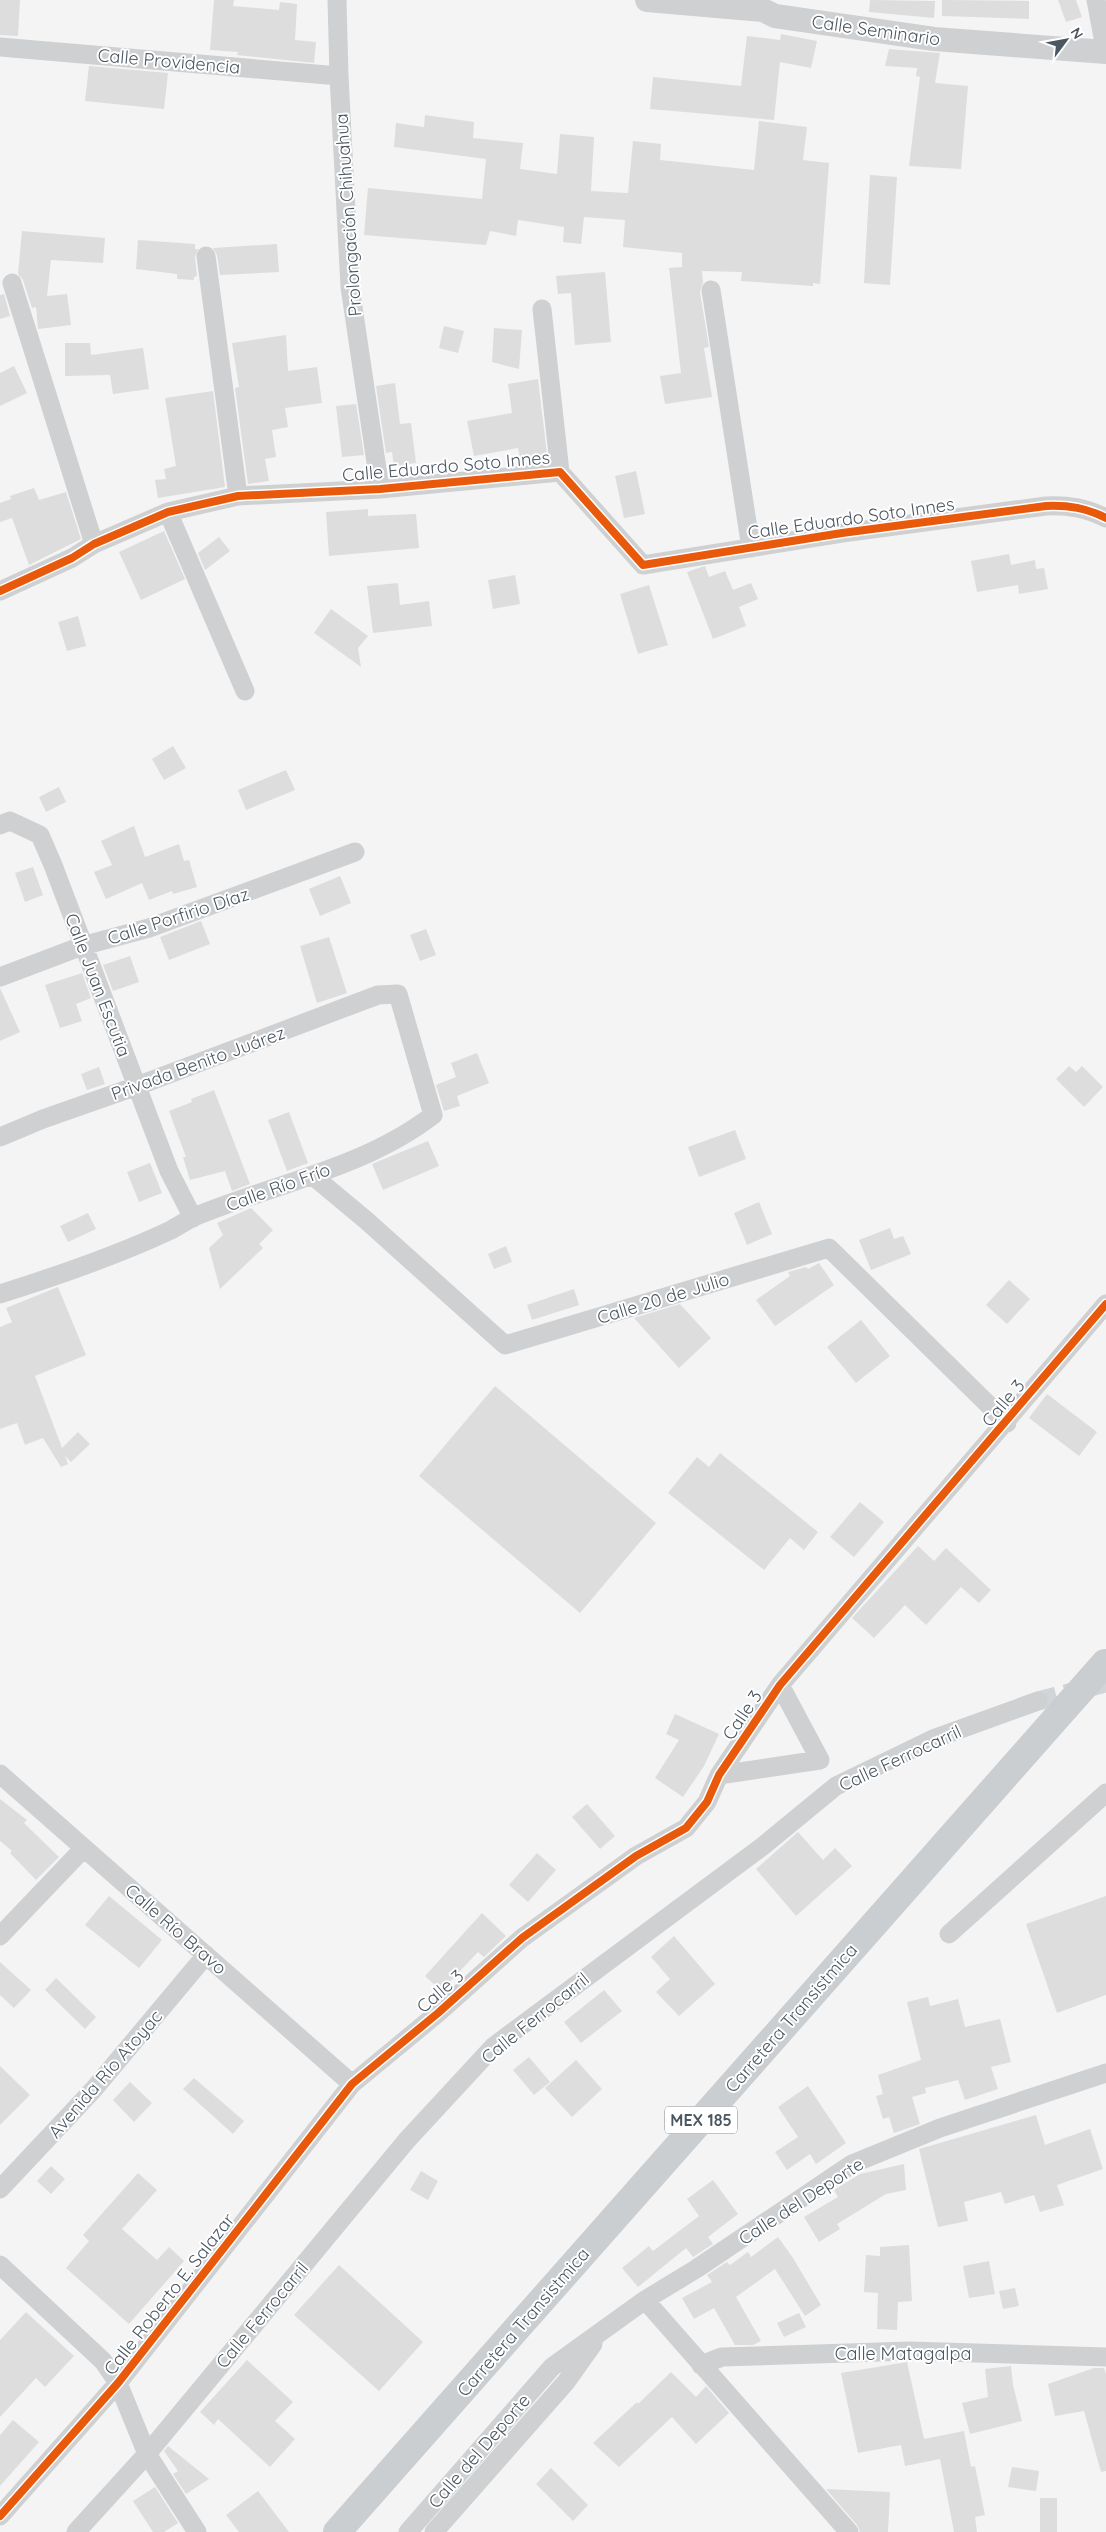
<svg xmlns="http://www.w3.org/2000/svg" width="1106" height="2532" font-family="Quicksand,sans-serif">
  <style>
    .building { fill: #ddddde }
    .lines { fill: none; stroke-linecap: round; stroke-linejoin: round }
    .minor-tunnel { stroke: #d2d4d7; stroke-width: 19; stroke-dasharray: 19 9; stroke-linecap: butt }
    .minor { stroke: #ced0d2; stroke-width: 19 }
    .tertiary { stroke: #ced0d2; stroke-width: 24 }
    .primary { stroke: #caced1; stroke-width: 28 }
    .primary-bridge { stroke: #caced1; stroke-width: 28 }
    .cycleway-casing { stroke: #fff; stroke-width: 11 }
    .cycleway { stroke: #e8590c; stroke-width: 8 }
    .labels { text-anchor: middle; dominant-baseline: central; stroke-width: 4; stroke-linejoin: round; paint-order: stroke }
    .shield { fill: #fff; stroke: #808990; stroke-width: 1 }
    .shield-label { font-size: 16px; font-weight: bold; fill: #4a5661 }
    .street-label { font-size: 18px; fill: #4a5661; stroke: #fff }
  </style>
  <rect width="100%" height="100%" fill="#f4f4f4"/>
  <path class="building" d="M0,0H20L18,36L0,35Z
    M214,0H234L233,6L279,10L280,2L297,4L295,40L316,42L314,63L237,55L238,52L210,50Z
    M870,0L935,1L934,18L869,12Z
    M942,0L1029,1V19L942,16Z
    M1058,0H1076L1082,17L1066,22Z
    M781,34L817,41L811,68L780,62L774,120L650,109L653,77L741,86L747,36L780,40Z
    M889,49L940,53L935,83L968,86L961,169L909,166L920,77L916,76L917,68L885,66Z
    M89,66L168,73L164,109L85,101Z
    M425,115L474,122L473,138L523,143L520,169L557,174L560,134L594,137L591,191L628,193L633,141L661,144L660,160L754,170L759,121L807,127L803,160L829,163L820,284L813,283V286L741,281L742,272L702,271L703,282L700,292L709,347L704,348L712,397L665,404L660,376L681,373L669,268L682,267V253L623,247L625,220L584,217L581,244L563,242L564,227L518,220L516,236L490,231L486,245L364,235L368,188L482,199L486,159L394,147L396,123L424,127Z
    M870,175L897,177L890,285L864,283Z
    M22,231L105,238L103,263L51,260L47,296L67,294L71,325L38,329L36,307L32,308L23,280L18,274Z
    M138,240L195,244V249H198L195,257L197,276L194,277V280L177,279V274L136,269Z
    M277,244L279,272L220,275L217,255L213,248Z
    M605,272L611,342L575,345L571,293L558,294L556,276Z
    M4,294L10,316L0,319V295Z
    M444,326L464,331L458,353L439,348Z
    M494,328L522,330L519,369L492,362Z
    M286,335L288,371L317,367L322,403L285,408L288,427L272,430L276,457L265,459L269,481L248,484L235,388L239,387L232,343Z
    M65,343H90L91,355L143,348L149,389L113,394L110,375L65,376Z
    M14,366L27,393L0,406V373Z
    M538,379L547,454L520,458L518,448L474,456L467,421L512,413L508,384Z
    M395,383L400,424L411,423L416,463L394,466L392,452L386,453L376,386Z
    M213,391L225,487L158,498L155,480L166,479L164,469L176,466L165,398Z
    M356,404L364,455L342,457L336,406Z
    M636,471L645,514L624,518L615,476Z
    M34,488L39,500L66,492L81,539L29,565L12,518L0,522V503L11,499L10,496Z
    M368,509V516L416,514L419,548L329,556L326,512Z
    M164,531L185,579L141,600L119,552Z
    M219,537L230,551L205,570L198,553Z
    M1009,554L1011,565L1035,560L1036,569L1044,568L1048,589L1019,594L1018,585L977,592L971,561Z
    M705,566L709,577L725,571L733,590L751,583L758,599L739,607L746,626L713,639L687,572Z
    M515,575L520,604L493,609L488,580Z
    M398,583L400,605L429,601L432,626L373,633L367,586Z
    M649,585L668,645L638,654L620,594Z
    M331,609L368,636L358,648L361,667L314,633Z
    M78,616L86,646L67,651L58,622Z
    M173,746L186,768L164,780L152,759Z
    M286,770L295,790L246,810L238,790Z
    M59,787L66,802L46,812L39,797Z
    M134,826L145,857L179,844L184,861L189,860L197,887L173,894L172,891L149,900L142,883L106,899L94,872L112,865L101,841Z
    M33,867L43,895L25,902L15,873Z
    M340,876L351,903L320,916L309,889Z
    M201,921L210,944L169,960L160,937Z
    M426,929L436,955L420,961L410,935Z
    M329,937L347,993L317,1003L300,946Z
    M130,956L139,982L113,991L103,965Z
    M82,973L91,998L76,1004L82,1021L60,1028L45,985Z
    M0,988L20,1032L0,1041Z
    M477,1053L489,1083L457,1096L460,1106L444,1111L436,1085L456,1077L451,1063Z
    M1069,1066L1076,1072L1082,1066L1103,1087L1084,1107L1056,1079Z
    M99,1067L105,1084L87,1090L81,1074Z
    M214,1090L250,1184L232,1191L225,1171L190,1180L183,1157H186L169,1111L192,1102L191,1099Z
    M289,1112L308,1163L287,1171L268,1120Z
    M735,1130L746,1159L699,1177L688,1147Z
    M428,1141L439,1166L383,1190L372,1164Z
    M150,1163L162,1193L139,1202L127,1172Z
    M759,1202L772,1234L747,1245L734,1213Z
    M251,1208L273,1230L259,1244L263,1248L220,1289L209,1248L223,1235L217,1223Z
    M88,1213L96,1229L68,1242L60,1226Z
    M890,1228L894,1239L903,1236L911,1254L871,1270L859,1240Z
    M506,1246L512,1262L494,1269L488,1254Z
    M819,1263L834,1285L775,1326L756,1300L790,1276L788,1272L806,1267L808,1269Z
    M1009,1280L1030,1299L1007,1324L986,1305Z
    M58,1287L86,1355L35,1376L62,1448L78,1432L90,1444L71,1462L65,1456L68,1464L61,1467L43,1438L25,1445L17,1423L0,1429V1327L12,1322L6,1308Z
    M574,1289L579,1305L532,1320L527,1305Z
    M680,1304L711,1338L679,1368L634,1318Z
    M861,1320L890,1356L856,1383L827,1347Z
    M495,1386L656,1523L580,1613L419,1476Z
    M1047,1394L1097,1432L1079,1456L1029,1418Z
    M720,1453L818,1532L804,1550L790,1538L764,1570L668,1493L697,1457L709,1467Z
    M860,1502L884,1522L854,1557L830,1537Z
    M918,1546L934,1561L946,1548L991,1590L979,1603L961,1587L926,1625L905,1605L874,1638L852,1618Z
    M675,1714L719,1734L704,1766L683,1797L655,1778L679,1740L666,1734Z
    M0,1799L27,1820L24,1823L59,1857L36,1880L10,1853L12,1851L0,1841Z
    M587,1804L615,1836L600,1849L572,1817Z
    M798,1832L823,1860L835,1848L852,1866L796,1916L756,1869Z
    M537,1853L556,1870L528,1902L509,1885Z
    M109,1896L162,1940L139,1968L85,1925Z
    M1106,1896V1995L1057,2013L1026,1924Z
    M482,1913L506,1936L484,1957L478,1952L441,1991L425,1976Z
    M674,1936L715,1984L679,2016L656,1992L670,1979L651,1957Z
    M0,1962L31,1990L14,2008L0,1995Z
    M56,1978L96,2017L85,2029L45,1990Z
    M604,1990L622,2011L581,2043L564,2022Z
    M928,1997L930,2006L958,1999L965,2027L1000,2019L1011,2062L991,2067L998,2089L965,2100L958,2080L925,2088L926,2093L912,2097L920,2124L894,2133L889,2117L883,2119L876,2096L883,2094L878,2075L921,2060L907,2002Z
    M529,2057L550,2082L534,2095L513,2070Z
    M576,2060L602,2089L572,2117L545,2088Z
    M0,2066L30,2095L0,2125Z
    M194,2078L244,2121L233,2134L183,2089Z
    M130,2082L152,2103L134,2122L113,2100Z
    M808,2086L846,2143L816,2164L810,2154L787,2170L775,2152L798,2137L778,2107Z
    M1036,2115L1045,2145L1090,2129L1103,2169L1057,2185L1064,2205L1040,2212L1034,2195L1005,2204L1001,2192L964,2202L968,2221L938,2227L919,2149Z
    M904,2164L906,2190L886,2194L837,2224L840,2229L819,2242L804,2217L838,2197L834,2190L860,2174Z
    M51,2166L65,2179L51,2194L37,2181Z
    M421,2171L438,2181L428,2200L410,2190Z
    M138,2173L157,2190L122,2229L157,2260L169,2247L184,2261L129,2324L66,2268L89,2241L83,2235Z
    M713,2180L738,2214L708,2237L713,2244L693,2257L686,2248L638,2287L622,2268L649,2246L653,2251L699,2216L687,2199Z
    M778,2237L793,2258L821,2305L805,2316L775,2269L736,2297L761,2341L753,2345H735L714,2308L694,2319L682,2298L712,2282L707,2275L727,2262L730,2265L748,2252L751,2257Z
    M909,2245L912,2301L898,2302L897,2330L877,2329L878,2293L864,2292L866,2255L880,2256V2247Z
    M989,2261L995,2294L969,2298L963,2266Z
    M339,2265L423,2342L379,2391L294,2315Z
    M1015,2288L1019,2306L1003,2309L999,2291Z
    M26,2312L74,2356L45,2387L36,2378L0,2417V2340Z
    M799,2313L806,2327L784,2337L777,2323Z
    M247,2360L293,2402L275,2421L295,2439L270,2467L218,2419L214,2425L200,2412Z
    M907,2362L924,2439L964,2431L971,2467L975,2466L985,2515L975,2517L977,2532H954L940,2459L905,2466L901,2445L858,2453L841,2373Z
    M1011,2366L1013,2385L1022,2421L970,2434L962,2403L988,2397L985,2369Z
    M1094,2368H1104L1106,2374V2471L1101,2472L1084,2411L1055,2416L1048,2384Z
    M671,2372L696,2397L706,2386L729,2413L696,2444L672,2417L619,2467L593,2443L637,2402L638,2404Z
    M13,2420L39,2442L0,2486V2435Z
    M168,2446L209,2479L186,2494L173,2474L178,2471L164,2451Z
    M1012,2467L1039,2471L1036,2491L1008,2487Z
    M551,2468L588,2505L573,2521L536,2484Z
    M155,2487L178,2523L164,2532H153L133,2501Z
    M826,2489L890,2492L888,2532H860L857,2525Z
    M258,2491L289,2532H239L226,2515Z
    M1040,2498H1057V2532H1040Z"/>
  <g class="lines">
    <path class="minor-tunnel" d="M1038,1701L1106,1683"/>
    <path class="minor" d="M337,0L339,76L350,287L380,489
      M1096,0L1103,37L1102,52
      M0,47L339,76
      M206,256L238,496
      M12,283L94,544
      M711,290L751,548
      M542,309L560,472
      M168,512L245,691
      M0,591L72,558L94,544L168,512L238,496L380,489L560,472L643,565L842,533L1046,506C1069,505 1086,508 1106,518
      M0,825L10,821L40,835L53,865L169,1171L193,1218
      M0,977L82,946L149,928L355,852
      M0,1137L43,1119L137,1086L378,995L398,994L433,1115C365,1168 273,1184 194,1217C186,1221 178,1226 171,1230C116,1256 57,1276 0,1294
      M313,1176L367,1221L505,1345L829,1248L1007,1423
      M0,1774L352,2084
      M719,1775L820,1760L780,1685
      M949,1934L1106,1793
      M0,1936L84,1848
      M0,2189L94,2089L206,1955
      M0,2265L103,2361L118,2383L147,2454L197,2532
      M645,2300L849,2532
      M701,2365L722,2357L910,2351L1106,2357
      M0,2516L118,2383L352,2084L438,2013L522,1938L636,1856L686,1828L707,1802L719,1775L780,1685L1106,1304
      M76,2532L147,2454L407,2140L494,2046L763,1846L836,1786L933,1739L1038,1701
      M408,2532L552,2367L645,2300L696,2269L852,2164L940,2128L1106,2073
      M434,2532L566,2382L593,2344"/>
    <path class="tertiary" d="M647,0L763,10L775,16L934,39L1106,52"/>
    <path class="primary" d="M337,2532L1066,1707"/>
    <path class="primary-bridge" d="M1066,1707L1105,1663"/>
    <g class="cycleway-casing">
      <path id="cycleway" d="M0,591L72,558L94,544L168,512L238,496L380,489L560,472L643,565L842,533L1046,506C1069,505 1086,508 1106,518
        M0,2516L118,2383L352,2084L438,2013L522,1938L636,1856L686,1828L707,1802L719,1775L780,1685L1106,1304"/>
    </g>
    <use href="#cycleway" class="cycleway"/>
  </g>
  <g class="labels">
    <rect class="shield" x="665" y="2106.5" width="72" height="27" rx="4"/>
    <g class="shield-label">
      <text x="701" y="2120">MEX 185</text>
    </g>
    <g class="street-label">
      <text transform="translate(876 30) rotate(8)">Calle Seminario</text>
      <text transform="translate(169 61) rotate(5)">Calle Providencia</text>
      <text transform="translate(348 215) rotate(-94)">Prolongación Chihuahua</text>
      <text transform="translate(446 466) rotate(-5)">Calle Eduardo Soto Innes</text>
      <text transform="translate(851 518) rotate(-8)">Calle Eduardo Soto Innes</text>
      <text transform="translate(178 916) rotate(-18)">Calle Porfirio Díaz</text>
      <text transform="translate(98 985) rotate(69)">Calle Juan Escutia</text>
      <text transform="translate(198 1063) rotate(-20)">Privada Benito Juárez</text>
      <text transform="translate(278 1187) rotate(-20)">Calle Río Frío</text>
      <text transform="translate(663 1298) rotate(-17)">Calle 20 de Julio</text>
      <text transform="translate(1003 1403) rotate(-50)">Calle 3</text>
      <text transform="translate(742 1715) rotate(-56)">Calle 3</text>
      <text transform="translate(900 1758) rotate(-25)">Calle Ferrocarril</text>
      <text transform="translate(176 1929) rotate(41)">Calle Río Bravo</text>
      <text transform="translate(440 1991) rotate(-41)">Calle 3</text>
      <text transform="translate(535 2018) rotate(-39)">Calle Ferrocarril</text>
      <text transform="translate(791 2018) rotate(-49)">Carretera Transistmica</text>
      <text transform="translate(105 2074) rotate(-49)">Avenida Río Atoyac</text>
      <text transform="translate(801 2201) rotate(-33)">Calle del Deporte</text>
      <text transform="translate(169 2294) rotate(-52)">Calle Roberto E. Salazar</text>
      <text transform="translate(262 2315) rotate(-50)">Calle Ferrocarril</text>
      <text transform="translate(523 2322) rotate(-49)">Carretera Transistmica</text>
      <text x="903" y="2353">Calle Matagalpa</text>
      <text transform="translate(479 2451) rotate(-49)">Calle del Deporte</text>
    </g>
  </g>
  <g transform="translate(1066 40) rotate(58)" stroke="#ffffff" stroke-width="4" paint-order="stroke">
  <path d="M0-4L9 19L0 12L-9 19Z" fill="#4a5661"/>
  <text y="-8" font-size="14" font-weight="bold" text-anchor="middle" fill="#4a5661">N</text>
  </g>
</svg>
